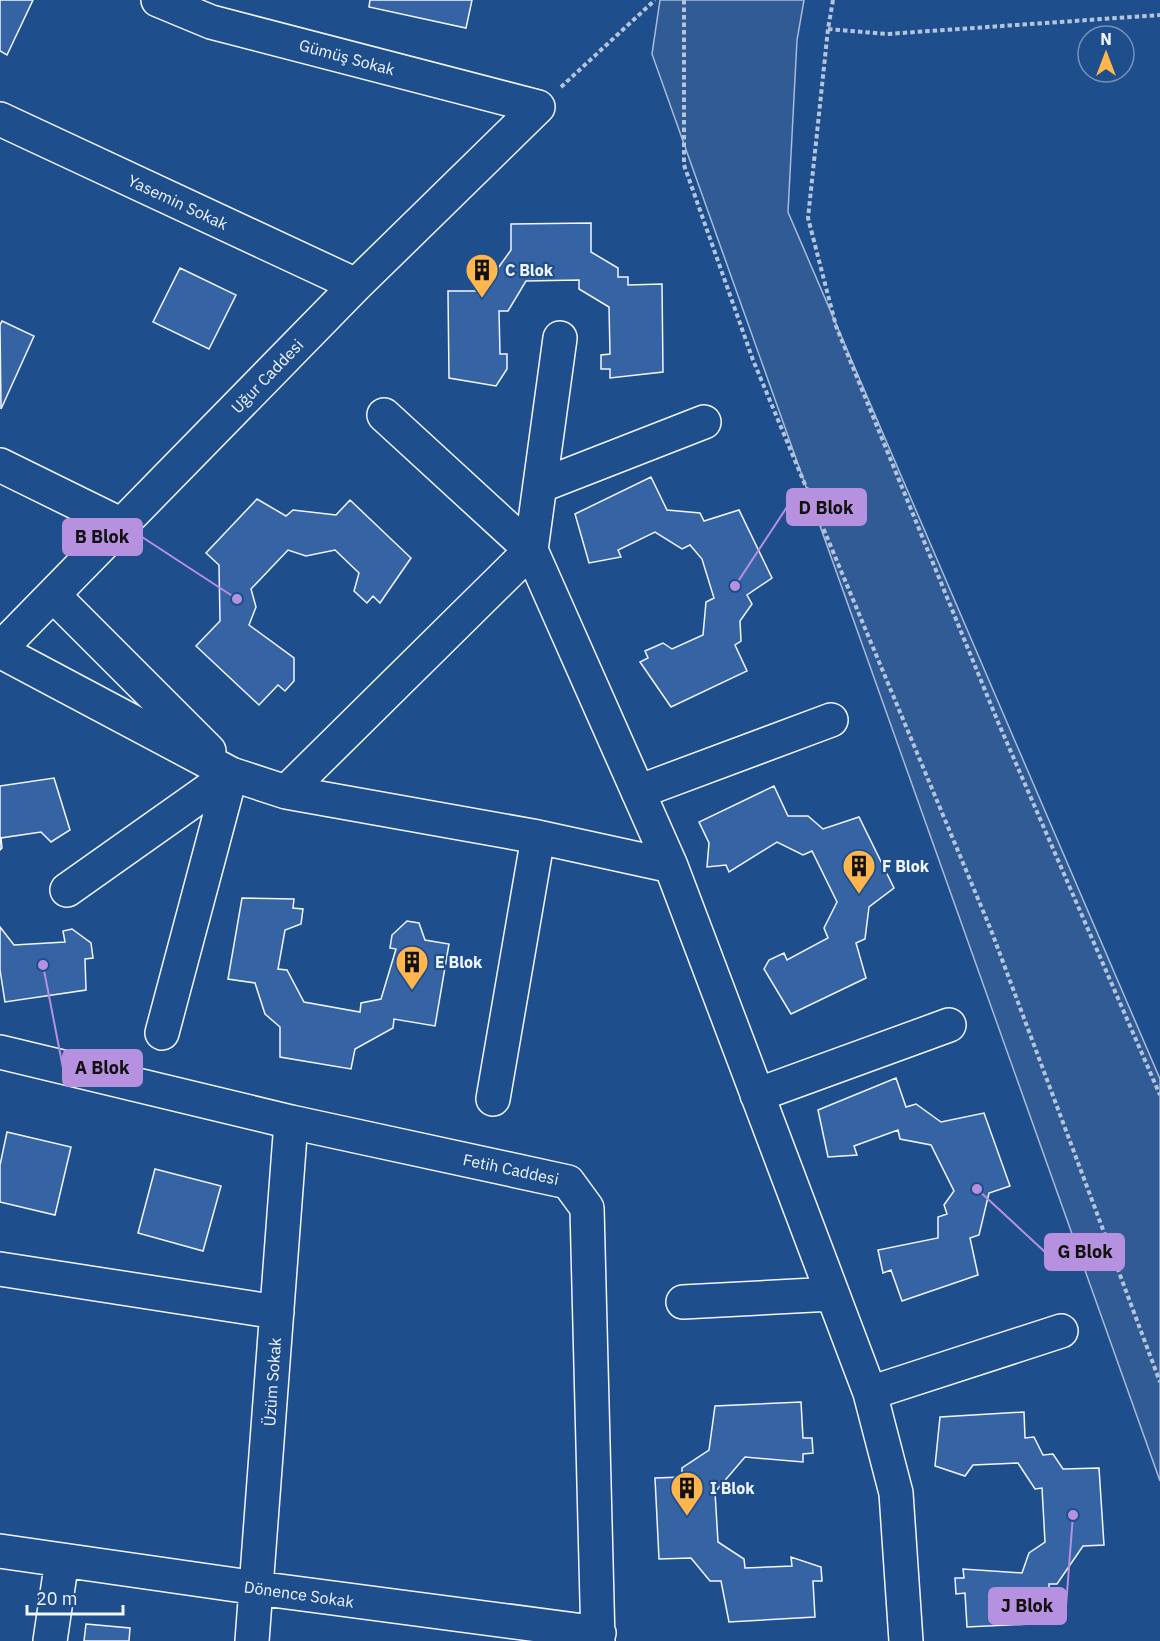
<svg xmlns="http://www.w3.org/2000/svg" width="1160" height="1641" font-family="'IBM Plex Sans',sans-serif">
  <style>
    .built { fill: #305b95; stroke: #a8bbd7; stroke-width: 1.5 }
    .building { fill: #3563a3; stroke: #f2f6ff; stroke-width: 1.5 }
    .lines { fill: none; stroke-linecap: round; stroke-linejoin: round }
    .minor-casing { stroke: #f2f6ff; stroke-width: 36 }
    .path { stroke: #b3c4dc; stroke-width: 4; stroke-dasharray: 4.5 3; stroke-linecap: butt }
    .minor { stroke: #1f4e8c; stroke-width: 33 }
    .labels { text-anchor: middle; dominant-baseline: central; stroke-width: 4.5; stroke-linejoin: round; paint-order: stroke }
    .street-label { font-size: 16px; fill: #f2f6ff; stroke: #1f4e8c }
    .poi-label { font-size: 16px; font-weight: bold; fill: #f2f6ff; stroke: #1f4e8c; text-anchor: start }
    .leader { fill: none; stroke: #b691df; stroke-width: 2 }
    .callout-dot { fill: #b691df; stroke: #1f4e8c; stroke-width: 2 }
    .callout { fill: #b691df; stroke: #b691df; stroke-width: 2 }
    .callout-label { font-size: 18px; text-anchor: middle; font-weight: bold; fill: #111 }
  </style>
  <rect width="100%" height="100%" fill="#1f4e8c"/>
  <path class="built" d="M660,0H804L797,40L788,212L1160,1079V1481L652,54Z"/>
  <path class="building" d="M0,0H33L7,55L0,51Z
    M370,0H472L466,28L369,7Z
    M591,223V252L618,268V277H628V285L662,284L663,372L610,378V369H601V355L610,354L609,307L579,289V280L526,281L508,311H499L500,354H507V369L496,386L449,378L448,291H479V282H488L511,250V224Z
    M180,268L236,295L209,349L153,322Z
    M2,321L34,336L1,409L0,325Z
    M651,477L667,510L700,513L704,521L739,510L772,578L747,595L752,604L740,621L741,641L735,645L747,671L671,707L640,662L648,658L645,651L663,643L672,649L703,635L706,602L714,598L702,559L690,545L682,549L655,532L618,550L621,557L589,563L575,514Z
    M257,499L286,516L293,510L336,515L350,500L411,558L380,603L373,596L367,603L354,591L359,573L335,550L306,556L288,550L251,589L256,607L249,625L294,658V681L285,691L278,685L259,705L196,646L220,621L219,565L206,553Z
    M54,778L70,830L51,842L41,832L1,838L2,848L0,850V786Z
    M774,786L788,816H808L823,829L859,817L894,888L869,907L865,939L856,943L866,978L791,1014L764,969L769,960L784,953L787,960L828,938L824,928L837,902L812,851L803,855L777,842L729,872L726,865L707,867L709,843L699,822Z
    M242,898L294,899L293,908L303,909L301,924L285,930L278,969L287,970L304,1002L360,1012L361,1003L381,999L396,949L390,948L392,935L407,921L419,923L425,940L449,944L435,1026L394,1019L393,1028L355,1049L351,1069L280,1057V1027L265,1014L255,983L228,979Z
    M0,927L14,945L65,942L63,931L72,929L91,943L93,958L85,959L86,990L5,1002L0,970Z
    M896,1078L906,1107L916,1104L941,1122L984,1113L1010,1186L989,1193L979,1235L970,1238L978,1275L902,1301L891,1270L883,1273L878,1250L938,1238V1217L947,1214L944,1205L954,1191L931,1145L900,1139L898,1130L854,1146L857,1155L828,1157L818,1110Z
    M7,1132L71,1147L55,1215L0,1202V1165Z
    M155,1169L221,1186L203,1251L138,1233Z
    M801,1402L803,1438H812L813,1453L803,1454V1462L745,1457L715,1492L718,1542L744,1559L745,1568L792,1566L791,1557L821,1567L822,1581H813L815,1617L729,1622L721,1581H710L691,1558L659,1559L655,1478L682,1477V1468L709,1450L715,1406Z
    M1024,1412L1025,1438L1034,1437L1043,1455L1053,1454L1063,1469L1099,1468L1104,1545L1083,1546L1057,1584H1049L1051,1623L967,1627L965,1593L956,1594L955,1578H964L963,1569L1022,1573L1029,1553L1045,1542L1042,1488L1035,1489L1018,1463L973,1465L965,1476L935,1466L940,1417Z
    M86,1624L130,1628L129,1641H84Z"/>
  <g class="lines">
    <g class="minor-casing">
      <path id="minor" d="M158,0L211,22L538,107
        M0,119L356,285
        M384,415L531,550L671,866L870,1393L896,1493L906,1641
        M0,465L122,525
        M540,486L704,422
        M53,595L209,751
        M0,649L356,285L538,107
        M0,651L231,774L286,792L538,837L671,866
        M286,792L531,550L560,338
        M638,792L831,720
        M67,890L231,774
        M162,1033L231,774
        M0,1052L291,1122L568,1182L587,1208L598,1641
        M757,1095L949,1025
        M493,1099L538,837
        M0,1269L277,1312
        M683,1302L832,1294
        M870,1393L1061,1331
        M0,1551L257,1588L599,1633
        M50,1641L62,1560
        M252,1641L291,1122"/>
    </g>
    <path class="path" d="M684,0V165L753,360L991,930L1160,1382
      M833,0L828,29L808,218L836,326L998,722L1160,1095
      M828,29L887,34L1160,15
      M561,87L655,0"/>
    <use href="#minor" class="minor"/>
  </g>
  <defs>
    <g id="building-pin" transform="scale(1.725)"><path d="M0 17L-7.5 6A9.5 9.5 0 1 1 7.5 6Z" fill="#ffb74d" stroke="#1f4e8c"/><path d="M-4-6H4V6H1V3H-1V6H-4ZM-2.5-4.3h1.7v1.8h-1.7ZM.8-4.3h1.7v1.8H.8ZM-2.5-1h1.7V.8h-1.7ZM.8-1h1.7V.8H.8Z" fill="#111"/></g>
  </defs>
  <g fill-rule="evenodd">
    <use href="#building-pin" x="482" y="270"/>
    <use href="#building-pin" x="859" y="866"/>
    <use href="#building-pin" x="412" y="962"/>
    <use href="#building-pin" x="687" y="1488"/>
  </g>
  <g class="labels">
    <g class="street-label">
      <text transform="translate(347 57) rotate(15)">Gümüş Sokak</text>
      <text transform="translate(178 202) rotate(25)">Yasemin Sokak</text>
      <text transform="translate(267 376) rotate(-46)">Uğur Caddesi</text>
      <text transform="translate(511 1169) rotate(12)">Fetih Caddesi</text>
      <text transform="translate(272 1382) rotate(-86)">Üzüm Sokak</text>
      <text transform="translate(299 1594) rotate(8)">Dönence Sokak</text>
    </g>
    <g class="poi-label">
      <text x="505" y="270">C Blok</text>
      <text x="882" y="866">F Blok</text>
      <text x="435" y="962">E Blok</text>
      <text x="710" y="1488">I Blok</text>
    </g>
  </g>
  <path class="leader" d="M735 586L787 507M237 599L142 537M43 965L63 1068M977 1189L1045 1252M1073 1515L1066 1606"/>
  <g class="callout-dot">
    <circle cx="735" cy="586" r="6"/>
    <circle cx="237" cy="599" r="6"/>
    <circle cx="43" cy="965" r="6"/>
    <circle cx="977" cy="1189" r="6"/>
    <circle cx="1073" cy="1515" r="6"/>
  </g>
  <g class="callout">
    <rect x="787" y="489" width="79" height="36" rx="6"/>
    <rect x="63" y="519" width="79" height="36" rx="6"/>
    <rect x="63" y="1050" width="79" height="36" rx="6"/>
    <rect x="1045" y="1234" width="79" height="36" rx="6"/>
    <rect x="989" y="1588" width="77" height="36" rx="6"/>
  </g>
  <g class="callout-label">
    <text x="826" y="514">D Blok</text>
    <text x="102" y="543">B Blok</text>
    <text x="102" y="1074">A Blok</text>
    <text x="1085" y="1258">G Blok</text>
    <text x="1027" y="1612">J Blok</text>
  </g>
  <g transform="translate(1106 54)"><circle r="28" fill="#1f4e8c" stroke="#7391ba" stroke-width="1.5"/>
  <path d="M0-4.5L10 22L0 15L-10 22Z" fill="#ffb74d"/>
  <text y="-9" font-size="16" font-weight="bold" text-anchor="middle" fill="#f2f6ff">N</text>
  </g>
  <path d="M27 1605v9h96v-9" fill="none" stroke="#f2f6ff" stroke-width="3"/>
  <text x="36" y="1605" font-size="18" fill="#f2f6ff" stroke="#1f4e8c" stroke-width="4.5" paint-order="stroke">20 m</text>
</svg>
